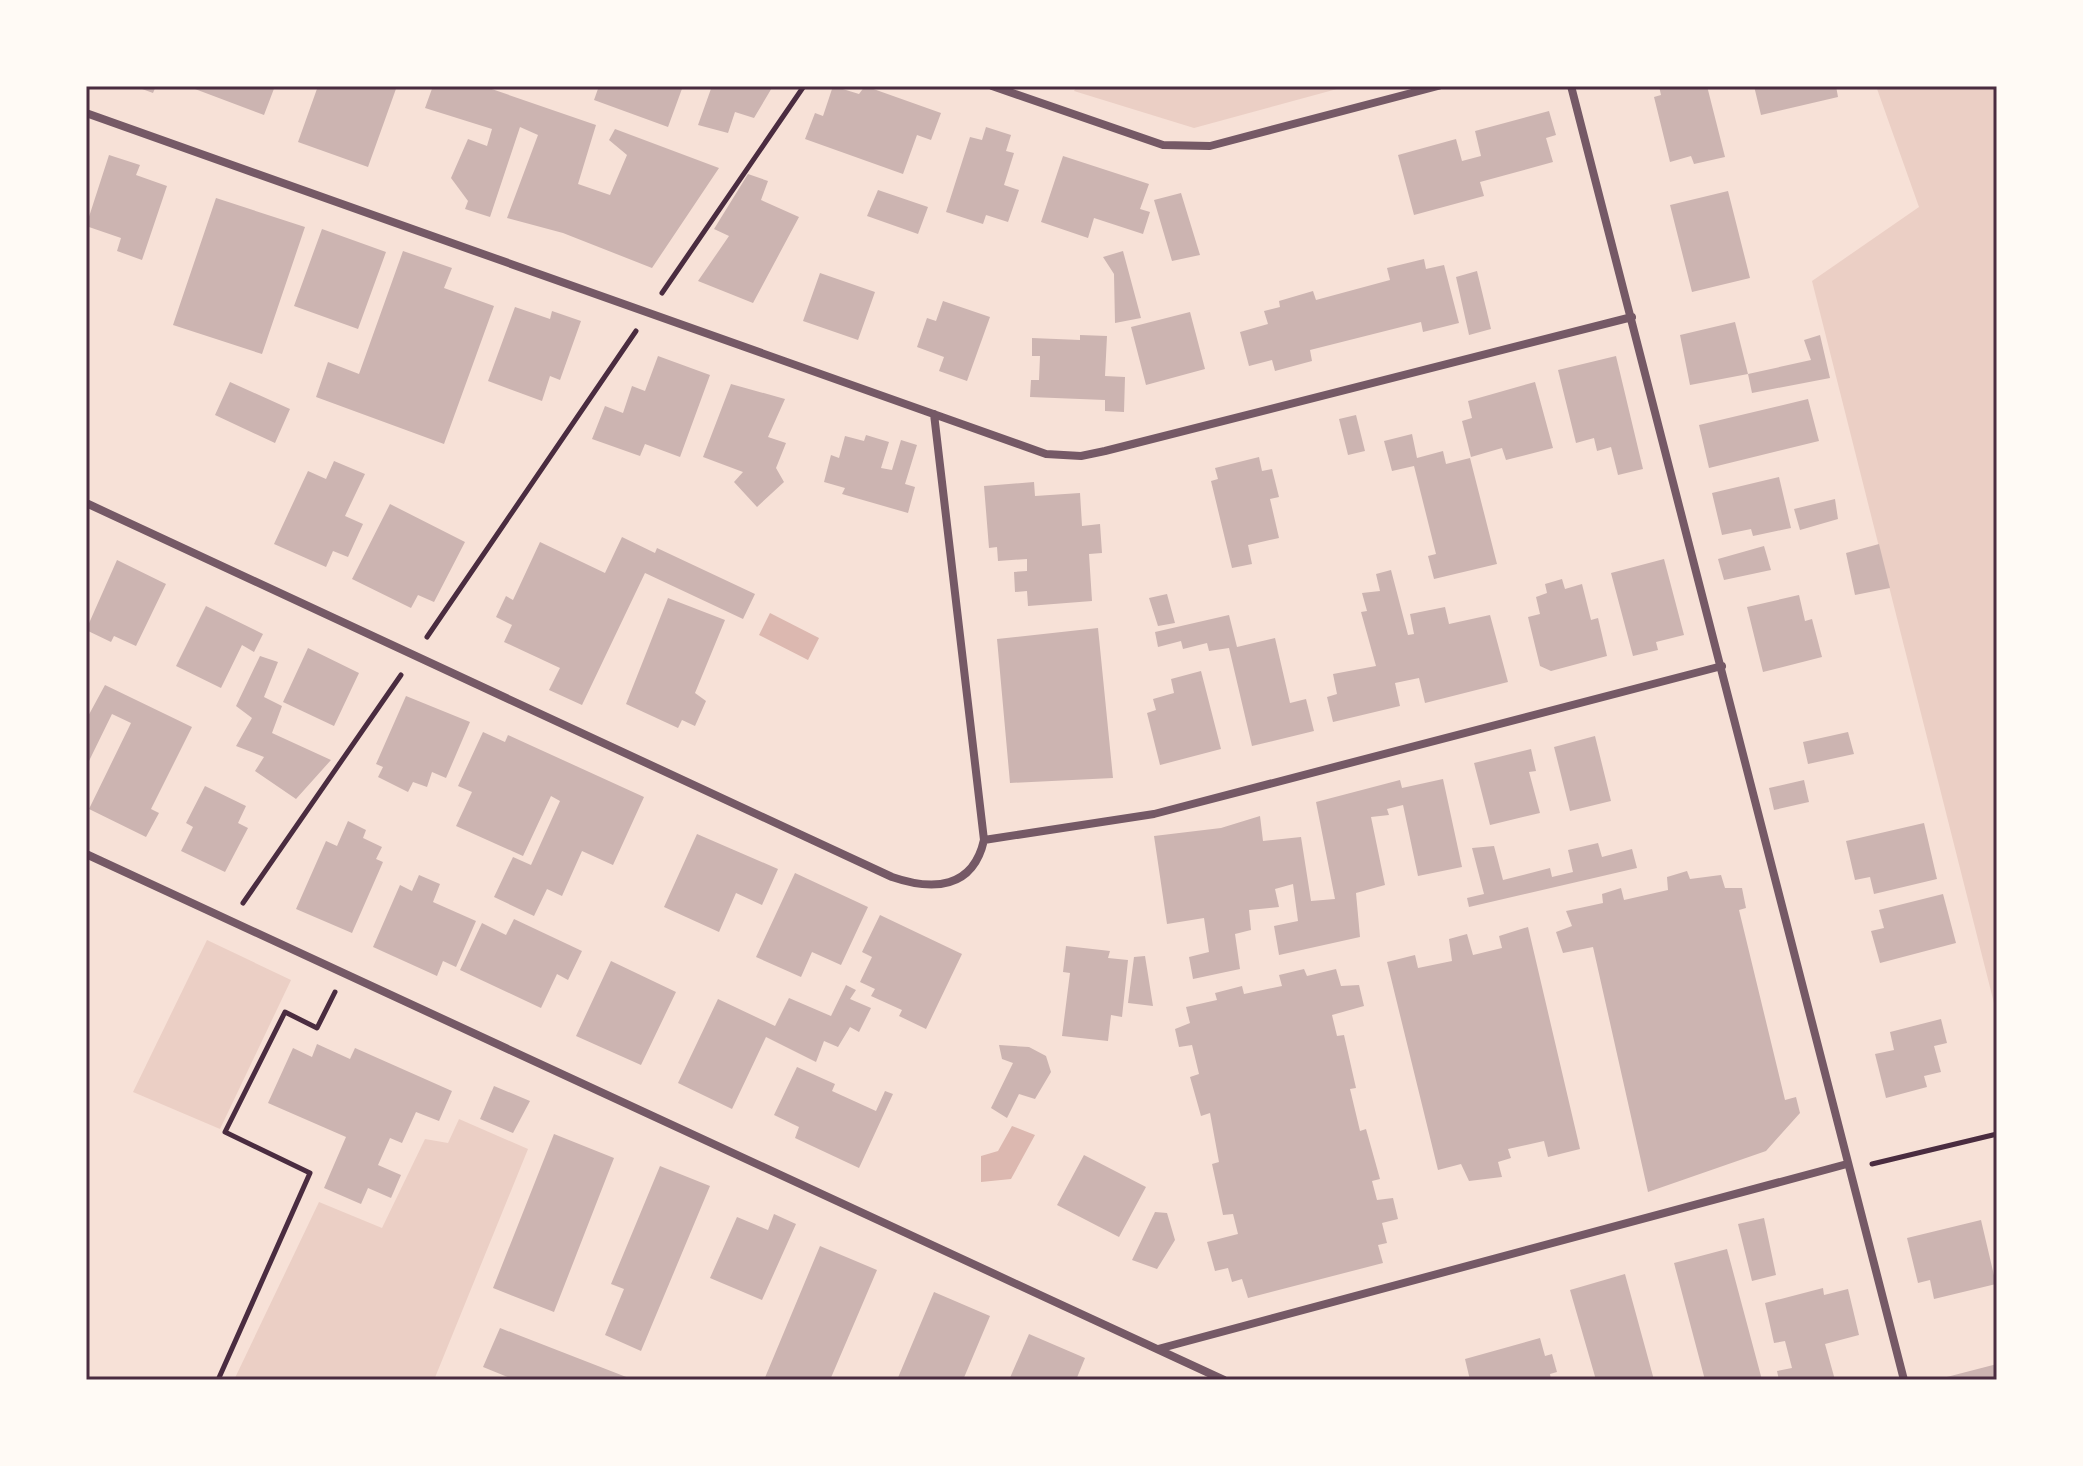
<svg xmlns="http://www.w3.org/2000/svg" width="2083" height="1466" font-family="Poppins,sans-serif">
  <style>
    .green { fill: #ebcfc5 }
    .water { fill: #dcb8b0 }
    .building { fill: #ccb4b1 }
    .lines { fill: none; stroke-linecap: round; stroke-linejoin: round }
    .path { stroke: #4a2c40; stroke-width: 5 }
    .minor { stroke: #755966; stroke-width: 8 }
    .neatline { fill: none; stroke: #4a2c40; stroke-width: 3 }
  </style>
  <rect width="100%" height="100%" fill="#f7e1d7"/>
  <path class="green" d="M1077,86H1348L1194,128L1074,91Z
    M1876,86H1997V1015L1812,281L1919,207Z
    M207,940L291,980L220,1129L133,1092Z
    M459,1119L528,1149L434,1380H234L319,1202L382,1228L425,1139L448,1143Z"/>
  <path class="water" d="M770,613L819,638L808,660L759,635Z
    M1012,1126L1035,1135L1011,1179L981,1182V1156L998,1151Z"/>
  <path class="building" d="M134,86H156L153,93Z
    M187,86H275L264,115Z
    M318,86H397L368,167L298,142Z
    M433,86H483L596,125L578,184L610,195L627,155L609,140L615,129L719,168L652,268L563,233L507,218L538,135L520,127L490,217L465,209L468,201L451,178L468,139L487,146L492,129L425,108Z
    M599,86H683L668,127L594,100Z
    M712,86H773L754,118L735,112L728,133L698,125Z
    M833,86L859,94L865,86L941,113L931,140L917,135L903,174L805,139L815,113L823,116Z
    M1659,86H1707L1725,157L1694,164L1691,156L1670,162L1654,97L1661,95Z
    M1754,86H1836L1838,97L1761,115Z
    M1549,111L1556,135L1546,138L1553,162L1480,182L1484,196L1414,215L1398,155L1456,139L1462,161L1481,156L1475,131Z
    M986,127L1011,135L1006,151L1014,153L1004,185L1019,190L1008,222L986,215L983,224L946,212L970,137L982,140Z
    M109,155L140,165L136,175L167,186L142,260L117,251L121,238L86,226Z
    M1063,156L1149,184L1140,209L1150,212L1143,234L1094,218L1088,238L1041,222Z
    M748,174L768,181L761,200L799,217L753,303L698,281L729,236L714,229Z
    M878,190L928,207L918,234L867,216Z
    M1728,191L1750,278L1692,292L1670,205Z
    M1181,193L1200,255L1172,261L1154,200Z
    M216,198L305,227L262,354L173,325Z
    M322,229L386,252L358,329L294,306Z
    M403,251L452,268L444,288L494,306L444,444L316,397L328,362L359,374Z
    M1123,251L1141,318L1115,323L1114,274L1103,257Z
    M1424,259L1426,269L1444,265L1459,323L1423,332L1421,322L1310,350L1312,361L1275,371L1272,360L1249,366L1240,332L1268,324L1264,311L1280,307L1279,301L1313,291L1316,300L1390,280L1387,268Z
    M1477,271L1491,329L1469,335L1456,277Z
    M820,273L875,292L858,340L803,321Z
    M943,301L990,317L967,381L939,371L944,357L917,347L927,318L936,321Z
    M515,307L550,319L552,311L581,321L560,380L550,376L542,401L488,381Z
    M1190,312L1205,369L1146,385L1131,327Z
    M1735,322L1748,374L1690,385L1680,335Z
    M1080,335L1107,336L1105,376L1125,377L1124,412L1105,411V400L1030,397L1031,380H1039L1040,356H1032V338L1080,340Z
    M1820,335L1830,378L1752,393L1748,374L1811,360L1804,340Z
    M658,356L710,375L680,457L645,444L640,456L592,439L605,406L623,413L632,386L645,391Z
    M1616,356L1643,469L1618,475L1611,447L1597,451L1594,438L1576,443L1558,370Z
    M230,382L290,409L275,443L215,415Z
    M1535,382L1553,448L1506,460L1502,448L1471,457L1462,421L1472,418L1468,401Z
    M731,384L785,399L768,437L786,443L776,468L784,482L757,507L734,482L743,472L703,457Z
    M1808,399L1819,441L1709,468L1699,425Z
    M1356,415L1365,451L1348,455L1339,419Z
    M1412,434L1417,458L1443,451L1446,464L1470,458L1497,564L1434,579L1428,556L1436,554L1414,466L1392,471L1384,441Z
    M866,435L889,442L881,468L892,470L901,440L917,445L905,484L915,487L908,513L842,494L845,488L824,482L831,455L839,458L845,436L864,441Z
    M1259,457L1262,471L1272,469L1279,497L1270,499L1279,538L1248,545L1252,564L1232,568L1211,481L1218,479L1215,468Z
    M334,461L365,474L345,516L363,524L348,557L333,551L326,567L274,544L308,471L326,479Z
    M1779,477L1791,528L1753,536L1751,529L1722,535L1712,493Z
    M1034,482L1035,496L1080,493L1082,526L1100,524L1102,553L1089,554L1092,601L1028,606L1027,591L1015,592L1014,572L1027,571V559L998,561L997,547L989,548L984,486Z
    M1835,499L1838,519L1800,530L1794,509Z
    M390,504L465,542L434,602L418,595L411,608L352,579Z
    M622,537L655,553L657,548L755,594L743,619L645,573L582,705L549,690L560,668L504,642L512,625L496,617L506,596L513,600L540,542L605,573Z
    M1879,544L1890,588L1855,595L1846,553Z
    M1764,546L1771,570L1724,580L1718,559Z
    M1664,559L1684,635L1656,642L1658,650L1633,656L1611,573Z
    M117,560L166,584L136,646L114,636L111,642L86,630Z
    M1391,570L1408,635L1414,634L1410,614L1445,607L1449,624L1490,615L1508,682L1425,703L1419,678L1395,683L1400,706L1333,722L1327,697L1337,694L1333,674L1376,666L1361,612L1367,611L1362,593L1380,591L1376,574Z
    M1562,579L1565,589L1582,584L1591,620L1598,618L1607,656L1551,671L1540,666L1528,617L1540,614L1536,597L1547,593L1545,584Z
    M1167,594L1175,623L1158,626L1149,598Z
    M1799,595L1805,621L1812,619L1822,657L1763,672L1747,607Z
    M668,598L725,620L695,693L706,701L695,726L682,720L678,728L626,704Z
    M206,606L263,634L254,652L242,645L221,688L176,666Z
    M1229,615L1237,647L1275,638L1290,703L1306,699L1314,731L1252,746L1229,648L1209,651L1207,643L1183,649L1181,641L1158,647L1155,632Z
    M1098,628L1113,778L1010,783L997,639Z
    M308,648L359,673L334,726L283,702Z
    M260,656L278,662L264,697L282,706L272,733L331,760L296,799L255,771L264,757L236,746L252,718L236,706Z
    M1201,671L1221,749L1160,765L1147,713L1156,710L1153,699L1174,693L1171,679Z
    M105,685L192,727L151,809L159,813L146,837L89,809L131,723L112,714L89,761L86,760V720Z
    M406,696L470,722L446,778L432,772L427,787L413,782L408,792L378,777L383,767L376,764Z
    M483,732L505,742L508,735L644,797L613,865L582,851L562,896L547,889L534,916L494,897L513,857L531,865L560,801L551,796L523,856L456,826L472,792L458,786Z
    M1848,732L1854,754L1808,764L1803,742Z
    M1595,736L1611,801L1570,811L1554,747Z
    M1531,749L1536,771L1529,772L1540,813L1490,825L1474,763Z
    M1443,779L1462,867L1418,876L1403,805L1387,809L1389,815L1371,817L1385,885L1356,893L1360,937L1279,955L1274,926L1298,921L1293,884L1275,889L1279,907L1249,910L1251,930L1235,934L1240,969L1193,979L1189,957L1209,952L1204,918L1167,924L1154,836L1221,828L1260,816L1263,841L1301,837L1311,901L1335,899L1316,802L1400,780L1402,788Z
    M1804,780L1809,802L1774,810L1769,788Z
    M205,786L246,806L238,823L248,828L225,872L181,851L193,827L186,823Z
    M348,821L366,830L363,838L382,847L376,859L383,862L352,933L296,909L326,841L337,846Z
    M1924,823L1937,879L1874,894L1870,877L1855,880L1846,841Z
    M697,834L778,869L762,905L736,893L719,932L664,907Z
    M1598,843L1602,857L1632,849L1637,868L1469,907L1467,898L1484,894L1472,848L1494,846L1503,880L1550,868L1552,877L1573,872L1568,850Z
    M1687,871L1690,879L1721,875L1725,888H1742L1746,908L1739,910L1785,1100L1796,1097L1800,1113L1766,1151L1648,1192L1593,947L1563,953L1556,932L1572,926L1566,911L1603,903L1602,894L1621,888L1624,900L1668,890L1667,877Z
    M795,873L868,907L841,965L812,952L801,977L756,957Z
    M419,875L440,884L433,902L476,921L456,967L443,961L437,976L373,947L400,885L412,891Z
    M1943,894L1956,943L1880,963L1871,931L1884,928L1879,910Z
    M880,915L962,954L926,1029L899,1016L902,1010L871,996L875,989L860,982L872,957L862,952Z
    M514,919L582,951L568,980L557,974L541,1008L460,970L482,923L506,935Z
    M1528,927L1580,1149L1548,1157L1544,1141L1508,1149L1511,1158L1498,1162L1502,1177L1469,1181L1461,1164L1438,1170L1387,962L1415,955L1418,968L1452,961L1449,939L1467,934L1473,955L1502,948L1499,936Z
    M1066,946L1110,951L1108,958L1128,960L1122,1017L1111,1015L1108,1041L1062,1036L1070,973L1063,972Z
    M1145,956L1153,1006L1128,1003L1134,957Z
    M611,961L676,992L641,1065L576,1036Z
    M1304,969L1307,976L1336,969L1341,986L1359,985L1364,1006L1332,1015L1337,1036L1344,1035L1356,1088L1350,1089L1360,1131L1366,1129L1380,1179L1372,1181L1377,1200L1393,1198L1398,1219L1382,1223L1387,1243L1378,1245L1383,1263L1248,1298L1242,1279L1232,1282L1228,1268L1215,1271L1207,1242L1238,1234L1233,1214L1223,1215L1212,1164L1219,1162L1210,1113L1201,1116L1190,1077L1199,1074L1192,1045L1179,1047L1175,1029L1190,1023L1186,1007L1217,1000L1215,993L1242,986L1244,994L1282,986L1279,975Z
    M846,985L856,990L850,999L871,1008L859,1032L850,1027L838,1047L824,1041L816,1062L766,1037L732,1109L678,1083L718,999L775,1026L789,998L831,1016Z
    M1941,1019L1947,1043L1934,1046L1941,1072L1924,1076L1927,1087L1886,1098L1875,1054L1894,1050L1890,1032Z
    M317,1044L350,1059L355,1048L452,1091L439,1121L416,1112L402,1143L390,1138L378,1165L401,1175L391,1198L368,1188L361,1204L324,1188L346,1137L268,1103L293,1048L312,1057Z
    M999,1045L1029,1047L1046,1056L1051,1072L1035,1099L1019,1094L1007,1118L991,1108L1013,1063L1002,1059Z
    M797,1067L835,1084L832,1091L876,1111L885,1091L893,1094L859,1168L795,1138L799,1127L774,1115Z
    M494,1086L530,1101L513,1133L480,1119Z
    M554,1134L614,1158L554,1312L493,1288Z
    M1084,1155L1146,1187L1119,1237L1057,1205Z
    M660,1166L710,1186L641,1351L605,1335L624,1289L611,1284Z
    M1155,1212L1167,1213L1175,1240L1157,1269L1132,1260Z
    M774,1214L796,1224L762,1300L710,1278L737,1217L768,1230Z
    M1764,1218L1776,1275L1752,1281L1738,1224Z
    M1981,1220L1996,1284L1934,1299L1930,1280L1918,1283L1907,1238Z
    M820,1246L877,1270L830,1380H764Z
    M1727,1249L1762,1380H1705L1674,1263Z
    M1625,1274L1654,1380H1596L1570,1290Z
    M1823,1288L1824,1295L1848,1289L1859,1335L1825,1344L1835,1380H1779L1777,1371L1792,1368L1785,1341L1774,1343L1765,1303Z
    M934,1292L990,1316L963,1380H897Z
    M500,1328L634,1380H515L483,1367Z
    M1029,1334L1085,1358L1076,1380H1009Z
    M1540,1338L1545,1356L1552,1354L1557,1372L1550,1374L1551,1380H1470L1465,1359Z
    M1997,1364V1380H1939V1379Z"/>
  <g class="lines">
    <path class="path" d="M662,293L804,86
      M427,637L636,331
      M243,903L401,675
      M1872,1164L1997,1134
      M218,1380L310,1173L225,1132L285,1012L317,1028L335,992"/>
    <path class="minor" d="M992,86L1163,145L1210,146L1438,86
      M1571,86L1904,1380
      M86,113L1046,454L1081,456L1105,451L1632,317
      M86,503L892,877C933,891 973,889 984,840L934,414
      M984,840L1154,814L1722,666
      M86,854L1224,1380
      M1158,1349L1847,1164"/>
  </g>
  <rect width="2083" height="1466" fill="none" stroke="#fffaf5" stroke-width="176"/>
  <rect x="88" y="88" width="1907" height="1290" class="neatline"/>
</svg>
